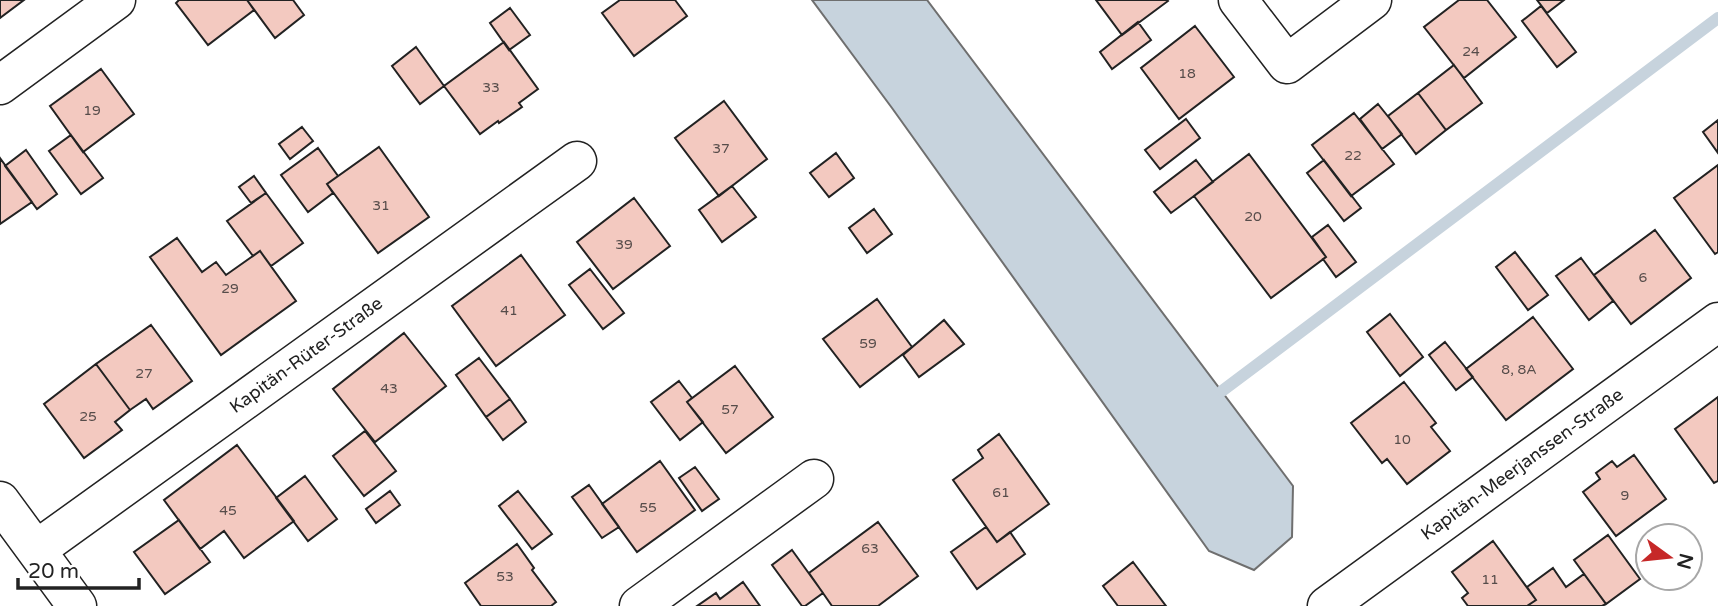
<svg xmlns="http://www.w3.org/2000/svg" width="1718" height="606" font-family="'Varela Round',sans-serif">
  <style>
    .water { fill: #c7d3dd; stroke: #6f6f6f; stroke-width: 2 }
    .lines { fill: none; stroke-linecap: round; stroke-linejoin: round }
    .stream { stroke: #c7d3dd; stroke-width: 12 }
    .building { fill: #f3c9c0; stroke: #222; stroke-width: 2 }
    .minor-casing { stroke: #222; stroke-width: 41 }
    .minor { stroke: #fff; stroke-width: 38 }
    .labels { text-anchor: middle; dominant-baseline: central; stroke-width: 5; stroke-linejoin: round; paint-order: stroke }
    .number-label { font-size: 14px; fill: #564c4a }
    .street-label { font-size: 18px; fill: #222; stroke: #fff }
  </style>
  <rect width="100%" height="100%" fill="#fff"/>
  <path class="water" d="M812,0H927L1293,486L1292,537L1254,570L1209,551L892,108Z"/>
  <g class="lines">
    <path class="stream" d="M1222,391L1718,18"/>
  </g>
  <path class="building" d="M0,0H24L0,18Z
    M179,0H247L254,10L208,45L176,3Z
    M247,0H293L304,15L275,38Z
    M620,0H675L687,16L634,56L602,13Z
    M1096,0H1167L1168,1L1122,35Z
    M1459,0H1487L1516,37L1464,78L1424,27Z
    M1537,0H1564L1547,13Z
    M1541,6L1576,52L1557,67L1522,21Z
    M510,8L530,35L509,50L490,23Z
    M1138,22L1151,40L1112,69L1100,52Z
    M1195,26L1234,77L1179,119L1141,68Z
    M504,42L538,89L519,103L522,107L499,123L498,121L480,134L444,86Z
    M416,47L444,86L420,104L392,66Z
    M1454,65L1482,103L1446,130L1418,93Z
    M101,69L134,114L83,152L50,106Z
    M1418,93L1446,130L1416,154L1388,116Z
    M724,101L767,159L719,196L675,138Z
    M1378,104L1402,134L1382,149L1360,119Z
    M1354,113L1394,164L1351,196L1312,145Z
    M1186,119L1200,138L1160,169L1145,150Z
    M1718,120V153L1703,132Z
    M302,127L313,141L290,159L279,144Z
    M71,135L103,178L81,194L49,151Z
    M379,147L429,217L378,253L327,184Z
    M318,148L338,176L327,184L333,193L308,212L281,175Z
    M26,150L57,194L37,209L5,166Z
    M836,153L854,178L829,197L810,173Z
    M1249,154L1326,257L1271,298L1194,196Z
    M0,158L32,202L0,224Z
    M1196,160L1213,182L1171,213L1154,192Z
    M1324,160L1361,208L1344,221L1307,173Z
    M1718,165V252L1715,254L1674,198Z
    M254,176L266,193L251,203L239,187Z
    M732,186L756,217L722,242L699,210Z
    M266,193L303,243L271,266L260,251L253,256L227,221Z
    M634,198L670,246L613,289L577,242Z
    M874,209L892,234L867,253L849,228Z
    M1328,225L1356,262L1336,277L1323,259L1326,257L1312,237Z
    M1655,230L1691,278L1631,324L1594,275Z
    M177,238L202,272L216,262L226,275L260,251L296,301L221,355L150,257Z
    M1515,252L1548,295L1528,310L1496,267Z
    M521,255L565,315L496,366L452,306Z
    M1581,258L1613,301L1589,320L1556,276Z
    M590,269L624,313L603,329L569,285Z
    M877,299L912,347L860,387L823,339Z
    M1390,314L1423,357L1400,376L1367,332Z
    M1533,317L1573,369L1506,420L1466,369Z
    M944,320L964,344L919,377L903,355Z
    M151,325L192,381L153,409L146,399L130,410L96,364Z
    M404,333L446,386L375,442L333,389Z
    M1445,342L1473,377L1456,390L1429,355Z
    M479,358L510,399L486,417L456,375Z
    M96,364L130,410L115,422L122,430L84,458L44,404Z
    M735,366L773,417L726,453L687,402Z
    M679,381L692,398L687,402L703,422L680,440L651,402Z
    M1404,382L1436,423L1431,427L1450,451L1407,484L1387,459L1382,463L1351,423Z
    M1718,397V481L1714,483L1675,429Z
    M510,399L526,422L503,440L486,417Z
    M365,431L396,471L364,496L333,456Z
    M999,434L1049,504L997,542L953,480L983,458L978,450Z
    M237,445L294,521L244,558L224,531L200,549L164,500Z
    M1634,455L1666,499L1616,536L1583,492L1600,479L1596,473L1612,461L1617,467Z
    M660,461L695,510L637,552L602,504Z
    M695,467L719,499L702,511L679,478Z
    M305,476L337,519L308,541L276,498Z
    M589,485L619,527L602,538L572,497Z
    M390,491L400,505L376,523L366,509Z
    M518,491L552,534L532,549L499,506Z
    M179,520L210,562L165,594L134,552Z
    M878,522L918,576L878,606H832L809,573Z
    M986,527L997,542L1010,532L1025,554L977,589L951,552Z
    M1608,535L1640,579L1606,604L1574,560Z
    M1493,541L1536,600L1527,606H1468L1462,598L1468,593L1452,572Z
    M517,544L534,568L532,570L556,602L551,606H481L465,583Z
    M792,550L823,593L805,606H802L772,565Z
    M1133,562L1166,606H1118L1103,586Z
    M1553,568L1566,587L1584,574L1606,604L1602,606H1527L1536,600L1527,587Z
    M743,582L760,606H697L716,593L720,599Z"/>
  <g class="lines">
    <g class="minor-casing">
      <path id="minor" d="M1238,0L1287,64L1372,0
        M0,85L116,0
        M0,501L77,606
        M36,550L577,161
        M639,606L814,479
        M1327,606L1718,322"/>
    </g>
    <use href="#minor" class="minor"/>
  </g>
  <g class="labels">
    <g class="number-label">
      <text x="1471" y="51">24</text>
      <text x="1187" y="73">18</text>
      <text x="491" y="87">33</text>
      <text x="92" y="110">19</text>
      <text x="721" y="148">37</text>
      <text x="1353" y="155">22</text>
      <text x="381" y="205">31</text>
      <text x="1253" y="216">20</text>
      <text x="624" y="244">39</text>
      <text x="1643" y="277">6</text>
      <text x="230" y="288">29</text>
      <text x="509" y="310">41</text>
      <text x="868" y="343">59</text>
      <text x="1519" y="369">8, 8A</text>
      <text x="144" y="373">27</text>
      <text x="389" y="388">43</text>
      <text x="730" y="409">57</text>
      <text x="88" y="416">25</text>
      <text x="1402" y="439">10</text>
      <text x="1001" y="492">61</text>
      <text x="1625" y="495">9</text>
      <text x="648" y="507">55</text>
      <text x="228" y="510">45</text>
      <text x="870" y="548">63</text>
      <text x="505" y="576">53</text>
      <text x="1490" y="579">11</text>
    </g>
    <g class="street-label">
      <text transform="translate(306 355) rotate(-36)">Kapitän-Rüter-Straße</text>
      <text transform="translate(1522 464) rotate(-36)">Kapitän-Meerjanssen-Straße</text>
    </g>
  </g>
  <g transform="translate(1669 557) rotate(105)"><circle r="33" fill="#ffffff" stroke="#a7a7a7" stroke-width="2"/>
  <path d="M0-5L12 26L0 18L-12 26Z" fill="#c62828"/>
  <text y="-10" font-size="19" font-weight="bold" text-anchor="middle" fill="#222222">N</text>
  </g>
  <path d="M18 578v10h121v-10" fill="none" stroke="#222222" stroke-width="3.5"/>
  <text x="28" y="578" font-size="21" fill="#222222" stroke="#ffffff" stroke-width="5" paint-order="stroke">20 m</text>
</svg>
